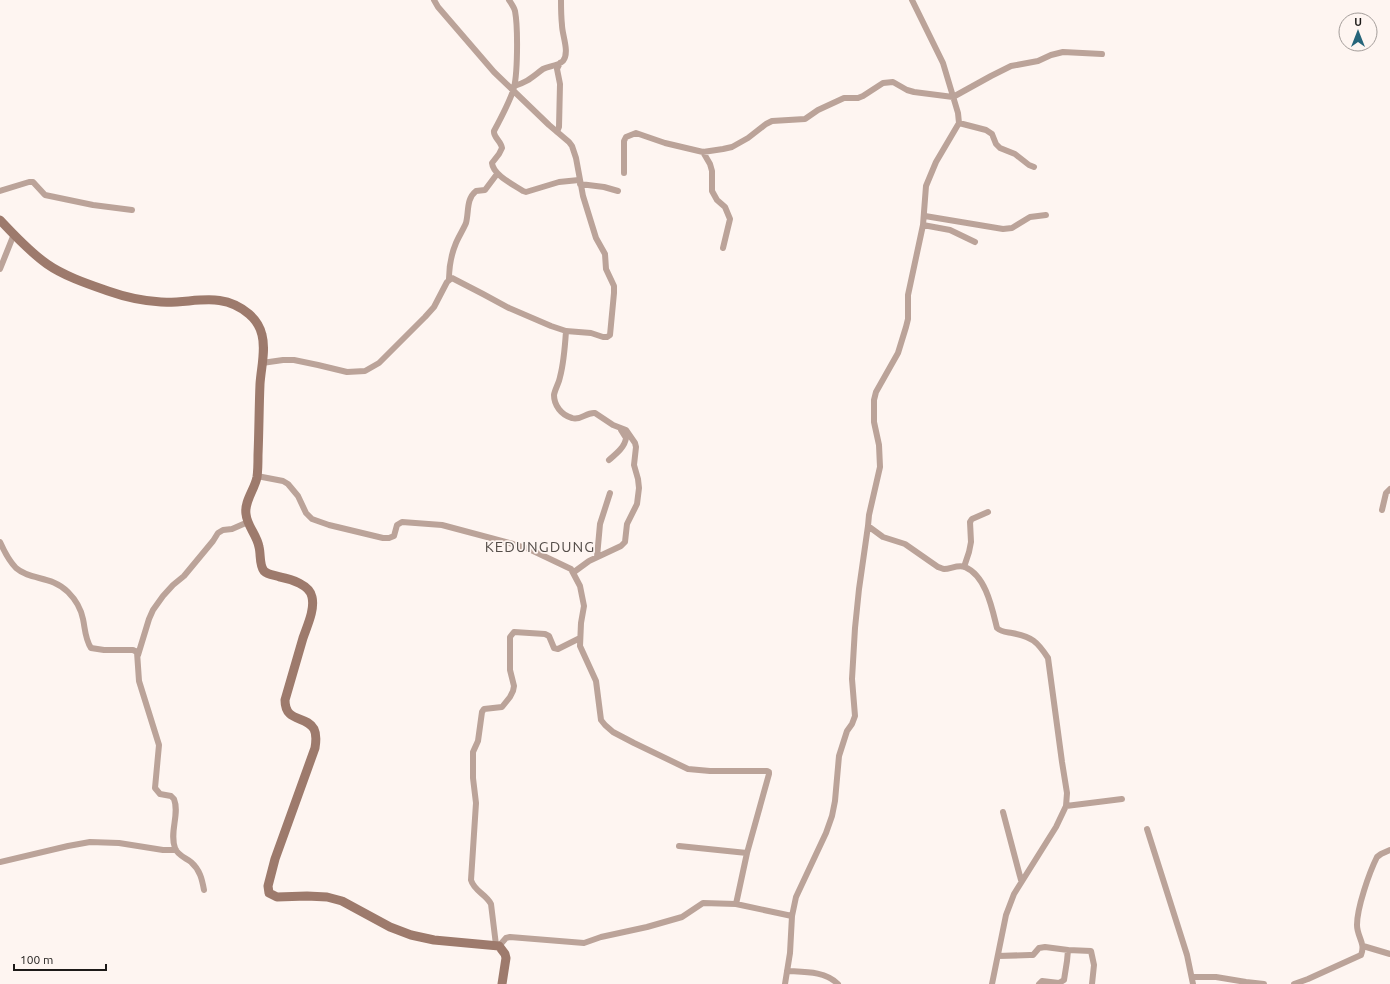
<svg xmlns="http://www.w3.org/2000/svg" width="1390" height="984" font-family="Ubuntu,sans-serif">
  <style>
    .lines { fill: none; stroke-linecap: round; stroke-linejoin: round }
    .street { stroke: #bba399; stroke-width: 6 }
    .secondary { stroke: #9d7a6c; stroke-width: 9 }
    .labels { text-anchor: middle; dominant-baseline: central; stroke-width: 3.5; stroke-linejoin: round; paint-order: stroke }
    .quarter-label { font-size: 15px; letter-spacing: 1px; fill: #544d49; stroke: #fef5f1 }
  </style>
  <rect width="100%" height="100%" fill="#fef5f1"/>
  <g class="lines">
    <path class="street" d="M509,0C511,3 514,7 515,11C518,27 518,77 513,91C508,105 501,118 494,131C493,137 501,141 502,148L499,154L492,163C493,175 514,185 523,191L526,192L559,182L579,180
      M912,0L943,63L958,113L959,123L936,162L926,186L923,225L908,295V319L906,327L898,353L876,392L874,400V422L879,445L880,467L869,515L868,526L883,537L905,544L938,567C939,567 943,569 944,569C951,569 958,564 965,567C986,576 992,608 997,628C1001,632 1007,632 1012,633C1032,637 1037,641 1048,658L1062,762L1067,793L1066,806L1056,827L1014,894L1006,915L992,984
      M514,86C528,82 532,77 543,69C549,66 558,66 563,61C570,52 562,35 562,25C561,16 561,8 561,0
      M959,123L986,130L992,134L996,144L1000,148L1015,154L1029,165L1034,167
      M557,132L559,127L560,84L557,69L560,63
      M703,152L710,164L712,171V191L717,200L725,207L730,219L723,248
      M624,173V141L626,137L636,133L665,143L703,152L723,149L732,147L748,138L766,124L772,121L805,119L818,110L844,98H858L863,96L883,83L893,82L907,90L914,92L953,97L991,76L1011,66L1038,61L1051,55L1063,52L1102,54
      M580,184L604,187L618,191
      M0,191L29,182H33L45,195L93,205L132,210
      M925,216L1003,229L1012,228L1030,217L1046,215
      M923,225L950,230L975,242
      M0,269L14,234
      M449,279C449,266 451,255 456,243C459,236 463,230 466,223C469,212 466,199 476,191L485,190L497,174
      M566,331C565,346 564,362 560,377C559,383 555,389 554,395C554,405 561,415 572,418C581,421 586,412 595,413L613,425L626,430L635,443L636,447L634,465L638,479L639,488L637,504L627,524L625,542L621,546L589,561L574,572
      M262,363L283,360H294L318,365L347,372L365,371L379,363L425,317L434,307L447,282L452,278L483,294L509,308L551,326L566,331L591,333L603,337H607L610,335L614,293V286L606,269L605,254L596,238L583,196L576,158L572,146L569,142L549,125L494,72L438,7L434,0
      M609,460C616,454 625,447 626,438L621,430
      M257,476L283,481L288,484L298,496L306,513L312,519L329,525L383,538H389L394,536L397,525L402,522L442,525L513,544L529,549L571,569L580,586L584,606L581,623L580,646L596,681L601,720L605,725L613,732L634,743L688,769L710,771H767L769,772V774L747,853L736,904
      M1382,510L1386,493L1390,489
      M0,542C4,551 9,561 16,568C31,581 51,575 68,592C75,599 81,609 83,619C85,628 85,639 91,648L104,650H133L137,652L139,681L159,745L155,788L160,794L171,796L174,799C180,814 169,832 175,848C177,855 186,858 191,862C200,870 202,879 204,890
      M597,557L600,524L610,493
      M964,567L969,552L971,542L970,522L972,519L988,512
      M138,655L149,619L153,610L163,596L173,585L184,576L213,541L218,533L223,530L232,529L248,522
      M1066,806L1122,799
      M1003,812L1021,880
      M1147,829L1187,955L1193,984
      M679,846L747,853
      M0,862L68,846L90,842L119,843L163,850H176
      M496,945L491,904C486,894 474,891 471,880L476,803L473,778V752L478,741L482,712L484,709L502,707L510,697L513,691L514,686L510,670V637L514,632L545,634L549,636L554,648L558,649L580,638
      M499,946L506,938L510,937L584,943L601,937L647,927L682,917L703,903L736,904L792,916
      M1363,946L1390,954
      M998,956L1030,955H1033L1039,948L1045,947L1068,950
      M787,971C804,972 825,971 838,984
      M1192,977H1216L1246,982L1264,984
      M785,984L790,953L792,916L796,897L826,833L832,816L835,801L839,756L847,731L852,724L855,716L852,679L855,628L859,589L868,526
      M1039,984L1042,981L1059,983L1064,980L1067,961L1068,950L1091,951L1094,965L1092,984
      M1294,984L1308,979L1361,955C1366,943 1357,937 1357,925C1357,908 1369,873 1377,857L1381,854L1390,850"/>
    <path class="secondary" d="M0,220C14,235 30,252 47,264C64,276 88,284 108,291C125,297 143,301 161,302C193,304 221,290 249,314C256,320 260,326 262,335C266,350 261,368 260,384C259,408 259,432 258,455C258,462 258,470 257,477C255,489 244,501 246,514C247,526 257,535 259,547C261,554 259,565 264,571C268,575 275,575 280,577C291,579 310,585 312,597C315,610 307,626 303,638C297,659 291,679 285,700C285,723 306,715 314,729C317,735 316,742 315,748L275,859L268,886L269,893L277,897L307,896L327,897L342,901L390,927L411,935L434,940L499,946L505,954L506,958L502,984"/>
  </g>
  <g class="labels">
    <g class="quarter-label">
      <text x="540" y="546">KEDUNGDUNG</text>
    </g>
  </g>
  <g transform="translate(1358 32)"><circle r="19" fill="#fef5f1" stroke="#a49d9a"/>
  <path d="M0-3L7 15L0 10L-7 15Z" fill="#26657a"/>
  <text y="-6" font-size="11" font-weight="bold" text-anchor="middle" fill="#1d1a18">U</text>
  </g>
  <path d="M14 964v6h92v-6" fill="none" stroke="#1d1a18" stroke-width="2"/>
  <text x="20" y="964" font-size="12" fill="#1d1a18" stroke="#fef5f1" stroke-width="3" paint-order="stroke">100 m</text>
</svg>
